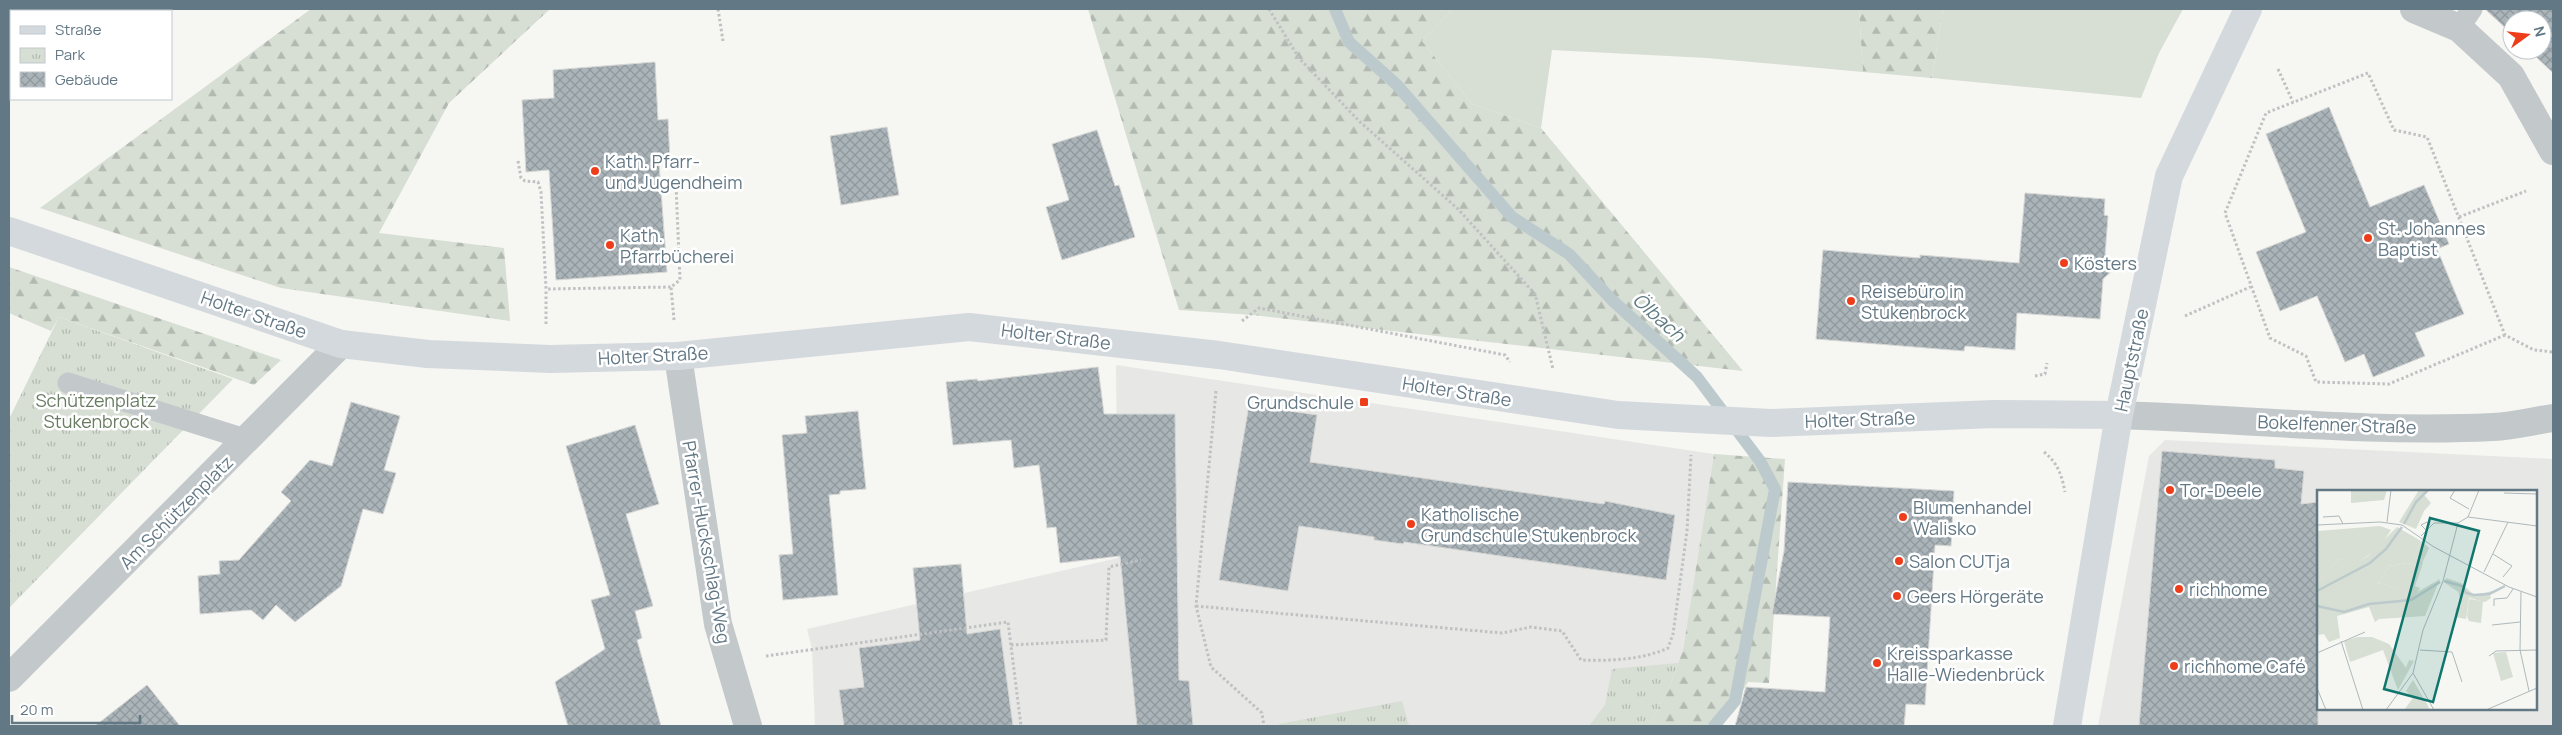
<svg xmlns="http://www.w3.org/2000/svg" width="2562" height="735" font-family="Manrope,sans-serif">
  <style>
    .built { fill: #e7e7e5; fill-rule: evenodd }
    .grass { fill: #d7ded3 }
    .forest { fill: url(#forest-firs) }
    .park { fill: url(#park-tufts) }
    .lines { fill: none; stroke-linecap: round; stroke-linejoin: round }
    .stream { stroke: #bcc9cd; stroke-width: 12 }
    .building { fill: url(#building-cross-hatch); stroke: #d7d7d5 }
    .path { stroke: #bfc1c3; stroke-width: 3; stroke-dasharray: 2.5 2.5; stroke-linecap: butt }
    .lane { stroke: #c3c8ca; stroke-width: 21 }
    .street { stroke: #c3c8ca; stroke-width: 28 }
    .secondary { stroke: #d4d9dd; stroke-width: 28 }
    .poi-dot { fill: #ed3d1b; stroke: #fff; stroke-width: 2 }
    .labels { text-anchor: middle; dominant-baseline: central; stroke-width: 5; stroke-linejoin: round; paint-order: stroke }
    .poi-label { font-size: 18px; fill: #637885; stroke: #fff; text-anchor: start }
    .street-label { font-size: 18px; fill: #637885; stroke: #fff }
    .park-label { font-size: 18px; fill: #697c62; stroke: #fff }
    .water-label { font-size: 19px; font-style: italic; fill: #5f7b82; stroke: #fff }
    .inset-river { fill: none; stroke: #bcc9cd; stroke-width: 2.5 }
    .inset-road { fill: none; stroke: #aeb9bc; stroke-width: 1 }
    .view { fill: #0f766e; fill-opacity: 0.15; stroke: #0f766e; stroke-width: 2.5 }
    .inset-edge { fill: none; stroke: #637885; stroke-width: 2.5 }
  </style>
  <defs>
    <pattern id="forest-firs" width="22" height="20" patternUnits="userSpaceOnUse" patternTransform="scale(1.25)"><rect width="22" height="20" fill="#d7ded3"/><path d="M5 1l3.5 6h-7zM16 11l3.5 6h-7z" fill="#b2b9b1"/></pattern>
    <pattern id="park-tufts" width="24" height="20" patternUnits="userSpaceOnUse" patternTransform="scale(1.25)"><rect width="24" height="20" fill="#d7ded3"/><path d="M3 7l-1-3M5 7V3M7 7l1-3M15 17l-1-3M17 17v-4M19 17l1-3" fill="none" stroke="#b2b9b1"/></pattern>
    <pattern id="building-cross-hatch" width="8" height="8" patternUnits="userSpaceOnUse" patternTransform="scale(1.25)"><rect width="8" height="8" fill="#abb5b9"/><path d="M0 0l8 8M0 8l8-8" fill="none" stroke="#8f989c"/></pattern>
  </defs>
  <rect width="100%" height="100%" fill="#f6f6f2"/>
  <path class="built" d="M1116,365L1714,454L1683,650L1669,688L1648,726H815L812,649L807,629L1118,558Z
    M2165,440L2553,459V726H2098L2149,456ZM2318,491H2536V709H2318Z"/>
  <path class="grass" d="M1453,9H1859L1863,72L1707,58L1552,50L1541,128L1472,104L1422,41Z
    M1943,9H2183L2159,53L2141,98L1932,78Z"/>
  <path class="forest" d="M311,9H550L449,103L379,233L504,248L510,321L281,288L40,208Z
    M1088,9H1453L1422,41L1472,104L1541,128L1743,371L1253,315L1179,310Z
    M1859,9H1943L1932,78L1863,72Z
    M9,267L281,360L254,385L59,317L51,331L9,313Z
    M1714,454L1785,459L1769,683L1748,682L1721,726H1648L1669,688L1683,650Z"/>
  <path class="park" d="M59,317L233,379L9,608V419Z
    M1678,663L1669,688L1648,726H1589L1605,705L1612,669Z
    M1402,701L1409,726H1280L1279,724Z"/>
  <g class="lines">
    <path class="stream" d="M1335,9L1349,42L1396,84L1512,217L1569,254L1613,301L1697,377L1760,461L1775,489L1735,701L1714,726"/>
  </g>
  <path class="building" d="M2485,9H2553V73L2529,50H2542V20H2512V34Z
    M655,62L658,120L668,119L670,162L659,163L667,272L556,280L549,170L526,172L522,100L554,98L553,70Z
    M2329,107L2370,207L2424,185L2449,244L2437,249L2464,314L2415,333L2425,356L2373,377L2364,354L2345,362L2317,296L2280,311L2256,252L2306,232L2266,134Z
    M887,127L899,195L841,205L830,136Z
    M1097,130L1115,186L1119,185L1135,237L1062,260L1046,207L1069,200L1052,144Z
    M2025,193L2105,199L2104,215L2108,216L2105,256L2114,269L2103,279L2100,319L2017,313L2015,350L1965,346L1964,351L1816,339L1823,250L1920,258V255L2019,263Z
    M1098,367L1104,414H1175L1179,680L1189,681L1193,726H1137L1120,556L1060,563L1056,527L1047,528L1039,465L1014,468L1011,440L953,445L946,382L977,379L978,381Z
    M351,402L400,416L384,470L396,473L383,514L363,509L341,586L295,622L276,605L263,620L251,610L200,614L198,576L220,574L219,561L239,560L291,501L281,492L310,460L332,466Z
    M1249,405L1317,415L1310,462L1604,504L1605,501L1675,515L1666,580L1404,542L1403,544L1374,540V537L1299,526L1288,591L1219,580Z
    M858,411L866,489L840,491V494L829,495L838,595L783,600L779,555L793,554L782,435L807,433L805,416Z
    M635,425L659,504L626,514L653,606L635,611L642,638L637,640L661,726H568L555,682L605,649L591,600L610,595L566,446Z
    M2162,451L2275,460V468L2304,471L2301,504L2318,502V726H2139Z
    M1788,482L1954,491L1951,546L1935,545L1925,705L1906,704L1904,726H1735L1746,687L1825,692L1830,617L1772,614L1784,551Z
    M961,564L967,634L1000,629L1013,726H844L839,690L864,687L859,648L920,640L913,568Z
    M147,685L180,726H95Z"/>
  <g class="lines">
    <path class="path" d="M718,9L723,41
      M1269,9L1299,58L1359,121L1458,209L1535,294L1553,369
      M2278,69L2293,102
      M518,161L521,178L525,181L538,182L541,192L546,289L671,287
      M2459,217L2526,191
      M2185,316L2250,287
      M674,320L671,287L680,280L676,185
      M1242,321L1259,308L1505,355L1510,362
      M546,324V289
      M2505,335L2389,384L2316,382L2306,356L2270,338L2225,213L2266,113L2368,73L2394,130L2427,137L2505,335L2534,350L2553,352
      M2035,376L2045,374L2047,363
      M1216,391L1196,606L1211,667L1262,713L1264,726
      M2044,452C2058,463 2062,476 2065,492
      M1196,606L1502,633L1531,627L1562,631L1581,660C1610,661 1642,660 1668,648L1673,634L1687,531L1691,455
      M1011,645L1106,640L1109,567L1141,560
      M766,656L1008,622L1021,726"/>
    <path class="lane" d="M2459,28L2472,9
      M68,383L248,440"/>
    <path class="street" d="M2414,9L2459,28L2511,76L2553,151
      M678,356L718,624L748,726
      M2119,415C2244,419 2368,433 2493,427C2513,426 2533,421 2553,418
      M9,678L341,344"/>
    <path class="secondary" d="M9,231L341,344L428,354L550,359L678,356L969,327L1219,355L1618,415L1771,423L1994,414L2119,415
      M2067,726L2119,415L2169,176L2248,9"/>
  </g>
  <g class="poi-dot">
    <circle cx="595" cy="171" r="5"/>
    <circle cx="2368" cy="238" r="5"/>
    <circle cx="610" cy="245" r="5"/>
    <circle cx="2064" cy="263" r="5"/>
    <circle cx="1851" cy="301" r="5"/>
    <rect x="1359" y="397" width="10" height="10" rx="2.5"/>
    <circle cx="2170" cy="490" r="5"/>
    <circle cx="1903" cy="517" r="5"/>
    <circle cx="1411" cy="524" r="5"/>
    <circle cx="1899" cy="561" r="5"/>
    <circle cx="2179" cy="589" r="5"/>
    <circle cx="1897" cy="596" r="5"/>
    <circle cx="1877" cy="663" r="5"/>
    <circle cx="2174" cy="666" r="5"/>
  </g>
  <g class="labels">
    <g class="poi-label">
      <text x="605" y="161">Kath. Pfarr-<tspan x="605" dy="21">und Jugendheim</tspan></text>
      <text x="2378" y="228">St. Johannes<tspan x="2378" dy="21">Baptist</tspan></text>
      <text x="620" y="235">Kath.<tspan x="620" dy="21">Pfarrbücherei</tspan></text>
      <text x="2074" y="263">Kösters</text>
      <text x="1861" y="291">Reisebüro in<tspan x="1861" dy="21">Stukenbrock</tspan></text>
      <text x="1354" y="402" text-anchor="end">Grundschule</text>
      <text x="2180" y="490">Tor-Deele</text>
      <text x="1913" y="507">Blumenhandel<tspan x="1913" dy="21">Walisko</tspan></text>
      <text x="1421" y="514">Katholische<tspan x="1421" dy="21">Grundschule Stukenbrock</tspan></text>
      <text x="1909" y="561">Salon CUTja</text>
      <text x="2189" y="589">richhome</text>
      <text x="1907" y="596">Geers Hörgeräte</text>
      <text x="1887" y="653">Kreissparkasse<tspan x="1887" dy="21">Halle-Wiedenbrück</tspan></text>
      <text x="2184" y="666">richhome Café</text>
    </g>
    <g class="street-label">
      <text transform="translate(254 314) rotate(19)">Holter Straße</text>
      <text transform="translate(1056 336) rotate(7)">Holter Straße</text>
      <text transform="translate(653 355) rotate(-3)">Holter Straße</text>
      <text transform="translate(2131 360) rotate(-78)">Hauptstraße</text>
      <text transform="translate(1457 391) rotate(9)">Holter Straße</text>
      <text transform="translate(1860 419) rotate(-2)">Holter Straße</text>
      <text transform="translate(2337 424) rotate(2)">Bokelfenner Straße</text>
      <text transform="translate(176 512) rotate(-45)">Am Schützenplatz</text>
      <text transform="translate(707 542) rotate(80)">Pfarrer-Huckschlag-Weg</text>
    </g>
    <g class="park-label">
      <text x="96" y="400">Schützenplatz<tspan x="96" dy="21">Stukenbrock</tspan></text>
    </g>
    <g class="water-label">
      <text transform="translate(1659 317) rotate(42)">Ölbach</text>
    </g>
  </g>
  <g transform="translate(2317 490)">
    <rect width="220" height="220" fill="#f6f6f2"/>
    <path d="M104,51L112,58L106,71L96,67ZM90,73L105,76L98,96L103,98L100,103L95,105L92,101L61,93L72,76ZM152,109L166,111L164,133L152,131L150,126ZM189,162L196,187L184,191L176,163Z" fill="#d7ded3"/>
    <path d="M34,0H70L67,10L34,13ZM102,0H112L107,5L114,13L107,21L99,39L82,32ZM80,37L104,51L96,67L106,71L105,76L90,73L72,76L61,93L93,101L95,105L123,89L108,126L62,129L58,132L52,117L20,126L23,148L12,152L7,144L0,145V92L22,69L42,71L51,66ZM129,88L144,93L157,105L185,99L173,105L174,108L168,112L149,107L128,93ZM41,147H55L72,154L89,178L92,170L97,171L81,200L66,160L33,172L27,151Z" fill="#d7ded3"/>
    <path d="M63,36L74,40L62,58L41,72L22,69L0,92L1,41Z" fill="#d7ded3"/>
    <path d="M141,99L152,108L149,129L138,127L139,118L144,116ZM96,190L110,214L113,220H87L96,208L89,201Z" fill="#d7ded3"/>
    <path class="inset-river" d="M87,34L99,12L111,0M127,91L145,96L149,103L157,105L172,104L188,96M0,101L53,73L69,59L85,37M0,116L27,122L52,114L94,110L123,92"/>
    <path class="inset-road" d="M138,0L133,8L152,19M187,3L220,4M6,27L22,26L26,34M151,27L220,36M151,27L162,0M70,32L74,0M0,35L63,32L85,35L117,57L192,97L220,107M109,40L104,35L110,32L113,35M104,46L117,33H141M176,64L195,76L186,87M167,82L191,32M204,102L203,160L212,201M177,116V109L190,108L196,99M175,135L203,132M24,151L46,220M103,160L135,162L145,192M0,163L48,142M172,166L179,161L220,160M96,183L117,220M0,198L9,220M69,220L96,183L106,140L126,91L141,33L151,27M169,220L220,198"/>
    <path class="view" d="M113,28L162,41L116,212L67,199Z"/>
    <rect width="220" height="220" class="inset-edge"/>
  </g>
  <rect width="2562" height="735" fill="none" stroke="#637885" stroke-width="20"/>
  <rect x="10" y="10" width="162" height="90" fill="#ffffff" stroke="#c1c9ce"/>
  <rect x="20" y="26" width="25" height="8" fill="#d4d9dd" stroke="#c1c9ce"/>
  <text x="55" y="35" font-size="15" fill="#637885">Straße</text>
  <rect x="20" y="48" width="25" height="15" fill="url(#park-tufts)" stroke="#c1c9ce"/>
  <text x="55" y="60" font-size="15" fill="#637885">Park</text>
  <rect x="20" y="72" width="25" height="15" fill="url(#building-cross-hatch)" stroke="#c1c9ce"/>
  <text x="55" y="85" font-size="15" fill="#637885">Gebäude</text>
  <g transform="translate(2527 35) rotate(75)"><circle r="24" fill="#ffffff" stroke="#c1c9ce"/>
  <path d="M0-4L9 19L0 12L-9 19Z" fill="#ed3d1b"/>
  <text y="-8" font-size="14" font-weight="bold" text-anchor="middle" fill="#637885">N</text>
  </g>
  <path d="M12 715v8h128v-8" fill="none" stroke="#637885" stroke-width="2.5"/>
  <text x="20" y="715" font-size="15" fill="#637885" stroke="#ffffff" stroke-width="4" paint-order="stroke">20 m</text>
</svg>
